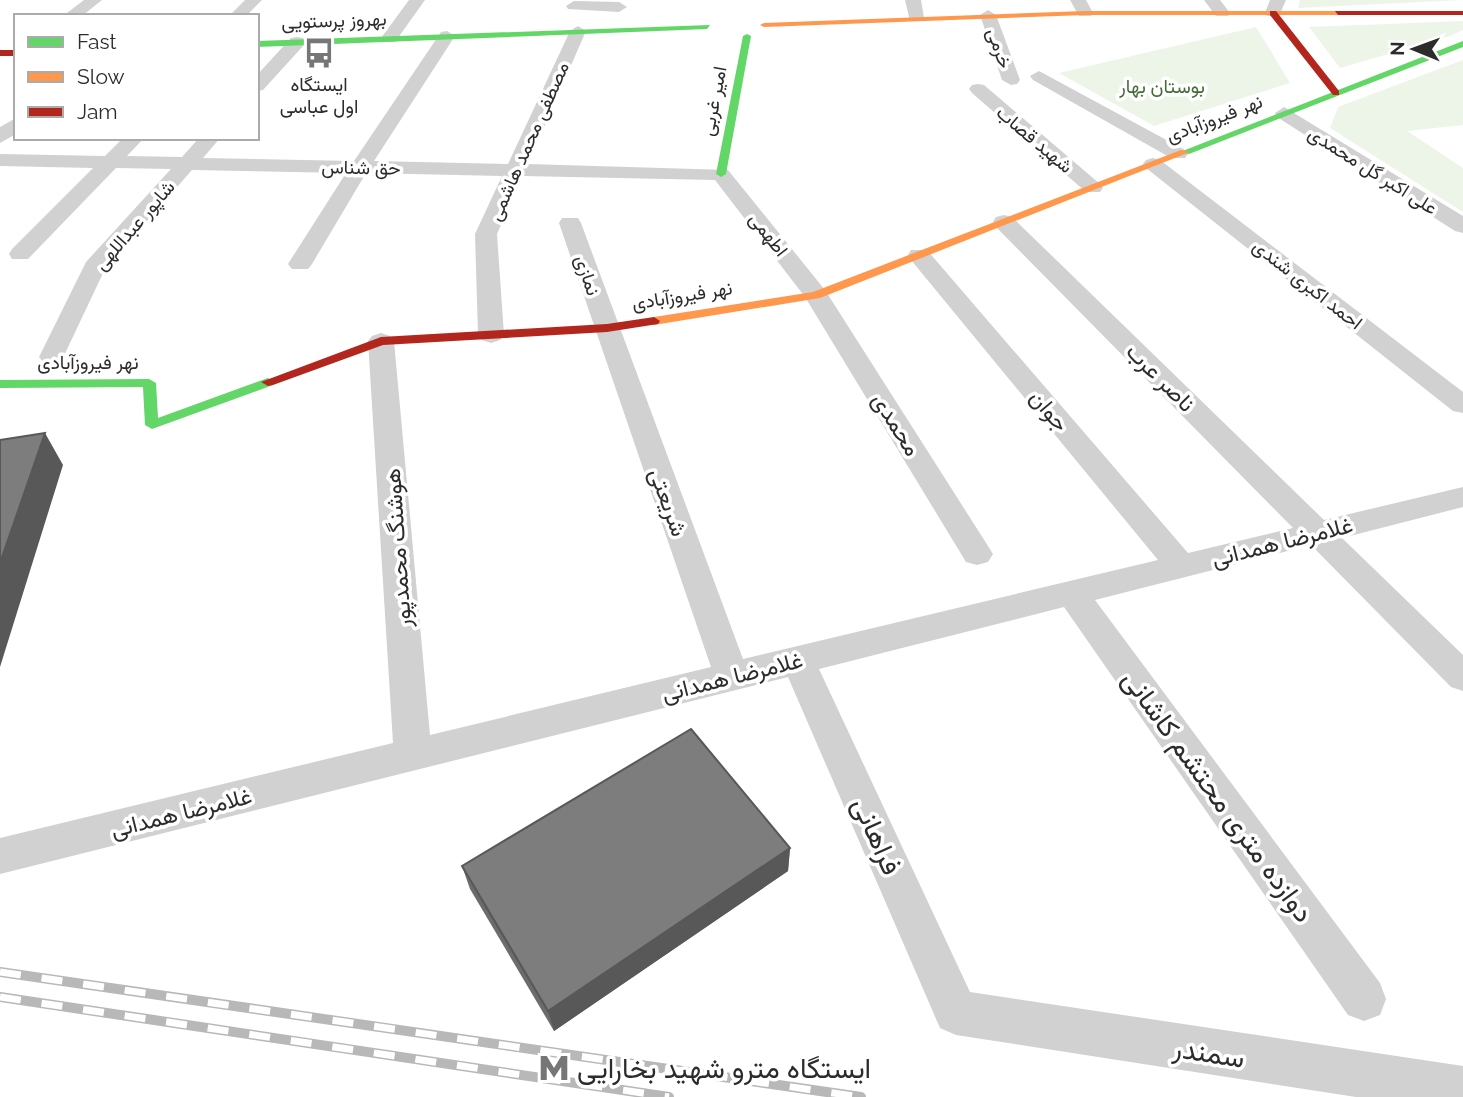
<svg xmlns="http://www.w3.org/2000/svg" width="1463" height="1097" font-family="Raleway,Vazirmatn,sans-serif">
  <style>
    .green { fill: #edf5e9 }
    .lines { fill: none; stroke-linecap: round; stroke-linejoin: round }
    .street { fill: #d1d1d1; fill-rule: evenodd }
    .fast { fill: #63d668; fill-rule: evenodd }
    .slow { fill: #ff974d; fill-rule: evenodd }
    .jam { fill: #b3261e; fill-rule: evenodd }
    .rail-casing { stroke: #b8b8b8; stroke-width: 10 }
    .rail { stroke: #fff; stroke-width: 7; stroke-dasharray: 21; stroke-linecap: butt }
    .wall { fill: #6c6c6c }
    .shaded-wall { fill: #585858 }
    .building { fill: #7d7d7d; stroke: #585858; stroke-width: 2 }
    .labels { text-anchor: middle; dominant-baseline: central; stroke-width: 7; stroke-linejoin: round; paint-order: stroke }
    .far-street-label { font-size: 19px; fill: #2c2c2c; stroke: #fff }
    .far-poi-label { font-size: 19px; fill: #2c2c2c; stroke: #fff }
    .far-park-label { font-size: 19px; fill: #436b36; stroke: #fff }
    .street-label { font-size: 23px; fill: #2c2c2c; stroke: #fff }
    .near-street-label { font-size: 28px; fill: #2c2c2c; stroke: #fff }
    .near-poi-label { font-size: 28px; fill: #2c2c2c; stroke: #fff; text-anchor: start }
  </style>
  <rect width="100%" height="100%" fill="#fff"/>
  <path class="green" d="M1300,0H1463L1298,8Z
    M1463,21V30L1450,36L1340,68L1309,27Z
    M1256,27L1290,83L1154,126L1059,73Z
    M1463,60V125L1407,131L1463,168V212L1330,128L1338,107Z"/>
  <g class="lines">
    <path class="street" d="M84,0H102L82,16H63Z
      M245,0H262L246,16H229Z
      M409,0H425L395,42H383L381,38Z
      M905,0H921L924,18L922,21H910Z
      M1070,0H1086L1093,13L1091,16H1079Z
      M1204,0H1220L1230,13L1228,16H1216Z
      M1270,0H1286L1279,16H1267L1265,13Z
      M574,1L619,2L627,7L619,12L568,9L566,6Z
      M988,10L996,15L1020,80L1017,84L1011,85L1002,80L980,15Z
      M578,26L586,31L528,164L728,170L825,290L988,546L993,554L988,562L977,565L966,562L805,297L715,180L522,176L497,234L504,335L500,340L491,343L482,340L478,335L475,234L502,176L366,173L312,264L308,269H292L288,264L346,173L192,170L105,269L61,362L52,365L43,362L39,357L86,262L171,169L116,168L28,259H12L9,254L12,249L93,168L0,166V154L105,156L123,138H144L127,156L182,157L199,138H220L203,158L354,161L441,32L447,31L455,36L374,161L508,164L570,31Z
      M297,37L303,38L305,42L303,46L263,90L257,91V75L291,38Z
      M1039,71L1185,150L1188,154L1185,158H1171L1033,80L1030,76Z
      M978,84L984,85L1100,184L1103,188L1100,192H1086L972,93L969,89L972,85Z
      M1284,107L1463,216V233L1455,231L1277,117L1275,113Z
      M16,118V134L0,143V127Z
      M1153,158L1160,160L1463,392V413L1453,411L1146,168L1143,164L1146,160Z
      M1004,215L1012,217L1324,520L1463,487V507L1342,538L1463,655V691L1451,687L1311,545L1095,600L1380,983L1386,999L1380,1015L1364,1021L1348,1015L1064,607L819,669L970,992L1463,1066V1097H1356L956,1035L940,1028L788,677L0,874V838L393,743L368,341L372,336L381,333L390,336L394,341L430,735L711,667L559,223L562,218H578L581,223L743,659L1158,560L911,260L908,255L911,250H927L1188,553L1293,528L996,227L993,222L996,217Z"/>
    <path class="fast" d="M710,25L707,29L257,47V41Z
      M747,34L751,36L726,174L721,177L716,174L743,36Z
      M1463,41V47L1189,154L1180,152Z
      M268,378L275,382L273,385L152,429L145,425L143,387L0,388V380L149,379L156,383L158,418Z"/>
    <path class="slow" d="M1085,11H1338L1342,13L1338,15H1085L764,27L760,25L764,23Z
      M1181,150L1190,152L820,298L654,325L648,321L654,317L813,292Z"/>
    <path class="jam" d="M1270,11H1276L1339,91V95H1333L1270,15Z
      M1335,11H1463V15H1338Z
      M0,50H16V56H0Z
      M654,317L660,321L658,324L607,332L383,345L273,385L268,386L261,382L381,337L607,324Z"/>
    <g class="rail-casing">
      <path id="rail" d="M0,972L861,1097
        M0,997L669,1097"/>
    </g>
    <use href="#rail" class="rail"/>
  </g>
  <path class="wall" d="M790,848L788,871L554,1031L470,889L462,866Z"/>
  <path class="shaded-wall" d="M45,433L63,465L0,667V563Z
    M790,848L788,871L554,1031L548,1011Z"/>
  <path class="building" d="M45,433L0,563V440Z
    M691,729L790,848L548,1011L462,866Z"/>
  <defs>
    <g id="bus-bare" transform="scale(2.415)"><path d="M-5-6H5V4H4V6H2V4H-2V6H-4V4H-5ZM-3.5-4V0h7V-4ZM-3.5 1.2v1.5H-2V1.2ZM2 1.2v1.5H3.5V1.2Z" fill="#767676" stroke="#fff" stroke-width="2.5" paint-order="stroke"/></g>
    <g id="metro-bare" transform="scale(2.415)"><path d="M-5.5 5V-5H-3L0 0L3-5H5.5V5H3V-.5L0 4L-3-.5V5Z" fill="#767676" stroke="#fff" stroke-width="2.5" paint-order="stroke"/></g>
  </defs>
  <g fill-rule="evenodd">
    <use href="#bus-bare" x="319" y="53"/>
    <use href="#metro-bare" x="554" y="1068"/>
  </g>
  <g class="labels">
    <g class="far-street-label">
      <text transform="translate(334 20) rotate(-2)">بهروز پرستویی</text>
      <text transform="translate(1000 48) rotate(71)">خرمی</text>
      <text transform="translate(713 101) rotate(-79)">امیر غربی</text>
      <text transform="translate(1214 118) rotate(-21)">نهر فیروزآبادی</text>
      <text transform="translate(1035 139) rotate(40)">شهید قصاب</text>
      <text transform="translate(528 141) rotate(-66)">مصطفی محمد هاشمی</text>
      <text transform="translate(361 167) rotate(1)">حق شناس</text>
      <text transform="translate(1373 170) rotate(32)">علی اکبر گل محمدی</text>
      <text transform="translate(134 225) rotate(-49)">شاپور عبداللهی</text>
      <text transform="translate(769 234) rotate(52)">اطهمی</text>
      <text transform="translate(588 275) rotate(71)">نمازی</text>
      <text transform="translate(1308 284) rotate(38)">احمد اکبری شندی</text>
      <text transform="translate(682 295) rotate(-9)">نهر فیروزآبادی</text>
      <text x="88" y="362">نهر فیروزآبادی</text>
    </g>
    <g class="far-poi-label">
      <text x="319" y="84">ایستگاه<tspan x="319" dy="22">اول عباسی</tspan></text>
    </g>
    <g class="far-park-label">
      <text x="1162" y="86">بوستان بهار</text>
    </g>
    <g class="street-label">
      <text transform="translate(1161 377) rotate(45)">ناصر عرب</text>
      <text transform="translate(1050 410) rotate(50)">جوان</text>
      <text transform="translate(897 424) rotate(58)">محمدی</text>
      <text transform="translate(669 502) rotate(70)">شریعتی</text>
      <text transform="translate(1282 541) rotate(-14)">غلامرضا همدانی</text>
      <text transform="translate(397 548) rotate(-94)">هوشنگ محمدپور</text>
      <text transform="translate(732 676) rotate(-14)">غلامرضا همدانی</text>
      <text transform="translate(181 812) rotate(-14)">غلامرضا همدانی</text>
    </g>
    <g class="near-street-label">
      <text transform="translate(1218 796) rotate(54)">دوازده متری محتشم کاشانی</text>
      <text transform="translate(877 836) rotate(66)">فراهانی</text>
      <text transform="translate(1209 1053) rotate(9)">سمندر</text>
    </g>
    <g class="near-poi-label">
      <text x="577" y="1068">ایستگاه مترو شهید بخارایی</text>
    </g>
  </g>
  <rect x="14" y="14" width="245" height="126" fill="#ffffff" stroke="#ababab" stroke-width="2"/>
  <rect x="28" y="37" width="35" height="10" fill="#63d668" stroke="#ababab" stroke-width="2"/>
  <text x="77" y="49" font-size="21" fill="#2c2c2c">Fast</text>
  <rect x="28" y="72" width="35" height="10" fill="#ff974d" stroke="#ababab" stroke-width="2"/>
  <text x="77" y="84" font-size="21" fill="#2c2c2c">Slow</text>
  <rect x="28" y="107" width="35" height="10" fill="#b3261e" stroke="#ababab" stroke-width="2"/>
  <text x="77" y="119" font-size="21" fill="#2c2c2c">Jam</text>
  <g transform="translate(1414 49) rotate(271)" stroke="#ffffff" stroke-width="5" paint-order="stroke">
  <path d="M0-5L12 26L0 18L-12 26Z" fill="#2c2c2c"/>
  <text y="-10" font-size="19" font-weight="bold" text-anchor="middle" fill="#2c2c2c">N</text>
  </g>
</svg>
